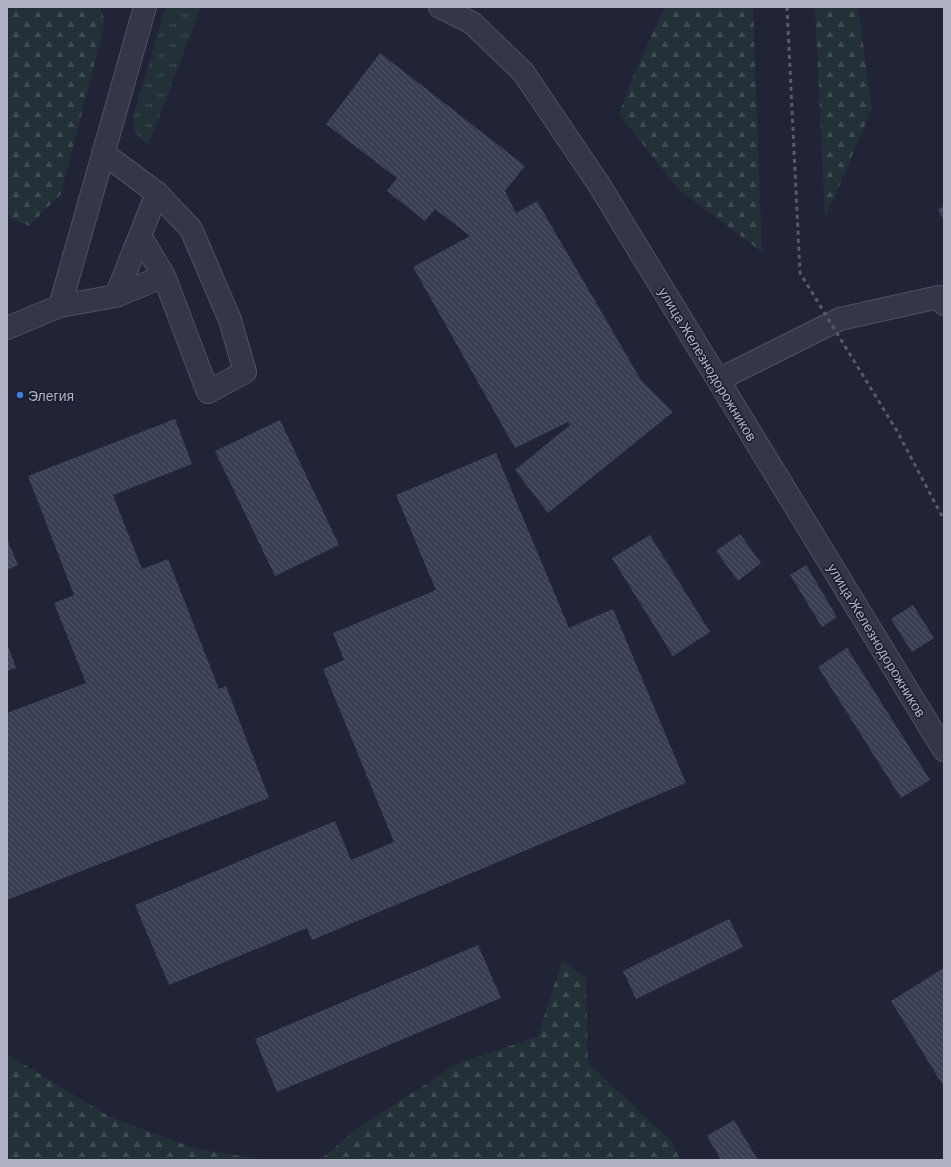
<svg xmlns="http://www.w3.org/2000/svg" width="951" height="1167" font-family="Barlow,sans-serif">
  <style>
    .grass { fill: url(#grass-tufts) }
    .forest { fill: url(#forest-firs) }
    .building { fill: url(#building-back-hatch) }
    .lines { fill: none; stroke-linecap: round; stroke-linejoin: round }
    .minor-casing { stroke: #4f5162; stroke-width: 24 }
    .minor { stroke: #353748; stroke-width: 22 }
    .rail { stroke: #575a6f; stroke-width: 3; stroke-dasharray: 4 4; stroke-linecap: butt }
    .shop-dot { fill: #3f7fe0; stroke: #1a1d2c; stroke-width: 1.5 }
    .labels { text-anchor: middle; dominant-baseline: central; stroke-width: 3; stroke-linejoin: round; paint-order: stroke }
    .street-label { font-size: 14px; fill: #afb1c4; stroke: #1a1d2c }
    .poi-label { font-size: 14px; fill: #afb1c4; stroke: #1a1d2c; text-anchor: start }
  </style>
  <defs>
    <pattern id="grass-tufts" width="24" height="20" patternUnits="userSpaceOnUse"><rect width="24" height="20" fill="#233038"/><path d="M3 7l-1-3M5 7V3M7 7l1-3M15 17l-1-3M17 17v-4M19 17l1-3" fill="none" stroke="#404c53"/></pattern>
    <pattern id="forest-firs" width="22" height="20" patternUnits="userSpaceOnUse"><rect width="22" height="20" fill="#233038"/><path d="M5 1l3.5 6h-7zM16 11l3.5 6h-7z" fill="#404c53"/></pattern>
    <pattern id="building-back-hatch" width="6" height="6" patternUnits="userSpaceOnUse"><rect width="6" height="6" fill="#3a3e55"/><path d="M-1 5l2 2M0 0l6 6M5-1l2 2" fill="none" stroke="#54586c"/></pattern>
  </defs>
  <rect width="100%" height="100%" fill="#212437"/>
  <path class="grass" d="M166,7H201L149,144C135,137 133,130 133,116Z"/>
  <path class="forest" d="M7,7H100L105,22L61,194L29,226L7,217Z
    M665,7H753L762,252L678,189L619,114L636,69Z
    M815,7H858L872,109L825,219Z
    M562,960L586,978L588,1063L672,1142L680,1160H320L354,1131L455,1065L538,1036Z
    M7,1054L110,1117L196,1149L268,1160H7Z"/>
  <path class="building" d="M380,53L525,166L505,191L516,213L537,201L641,380L673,412L548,513L515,470L570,425L568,422L515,448L413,267L470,236L435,209L425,221L387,191L397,178L326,124Z
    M944,206V220L938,210Z
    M175,419L192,464L113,495L142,569L168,559L219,689L226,686L269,798L7,900V713L86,683L54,603L74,595L28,476Z
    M280,420L339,545L275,576L215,451Z
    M496,453L569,628L613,609L686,783L312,940L307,928L169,985L135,905L335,821L351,860L394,842L323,669L344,660L333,633L436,590L396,495Z
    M740,534L761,563L738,581L716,551Z
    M650,535L710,632L673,656L612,558Z
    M7,539L18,565L7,570Z
    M806,565L837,617L822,627L790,575Z
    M913,605L934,638L912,652L891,619Z
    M7,643L16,668L7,671Z
    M847,648L930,780L901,798L818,667Z
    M729,919L743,947L636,999L623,971Z
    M478,945L501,998L277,1092L255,1039Z
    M944,968V1087L891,1001Z
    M734,1120L758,1160H721L707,1136Z"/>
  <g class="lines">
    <g class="minor-casing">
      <path id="minor" d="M440,7L472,23L523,72L598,183L944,750
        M140,236L164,276
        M116,296L164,276L208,392L245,372L230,320L191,229L157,193
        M60,306L116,296L157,193L103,153
        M7,328L60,306L145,7
        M718,380L840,319L939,297L944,304"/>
    </g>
    <use href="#minor" class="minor"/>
    <path class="rail" d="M787,7L800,273L897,431L944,520"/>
  </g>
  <circle class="shop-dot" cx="20" cy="395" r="4"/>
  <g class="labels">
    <g class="street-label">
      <text transform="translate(708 364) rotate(59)">улица Железнодорожников</text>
      <text transform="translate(877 640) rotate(59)">улица Железнодорожников</text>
    </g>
    <g class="poi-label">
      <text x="28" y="395">Элегия</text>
    </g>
  </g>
  <rect width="951" height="1167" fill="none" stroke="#afb1c4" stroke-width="16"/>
</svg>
